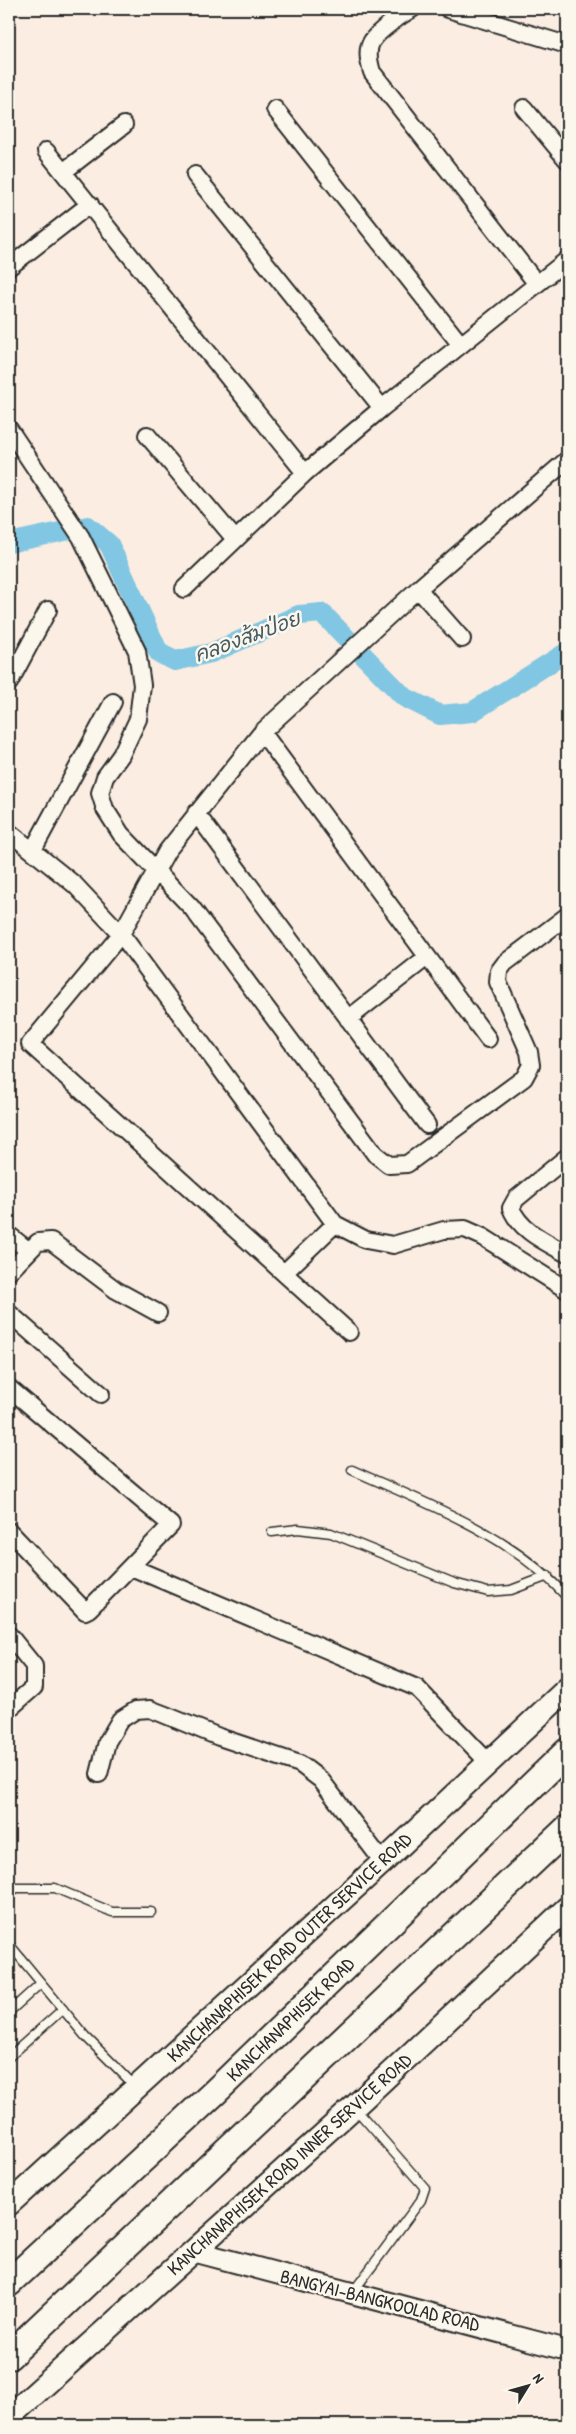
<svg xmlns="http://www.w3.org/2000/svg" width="576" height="2434" font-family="'Patrick Hand','Playpen Sans Thai',sans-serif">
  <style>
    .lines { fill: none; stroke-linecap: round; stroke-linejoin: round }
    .canal { stroke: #81c6e2; stroke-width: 20 }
    .service-casing { stroke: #2b2b2b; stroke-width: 11 }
    .minor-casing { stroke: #2b2b2b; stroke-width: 20 }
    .tertiary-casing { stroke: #2b2b2b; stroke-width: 24 }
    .secondary-casing { stroke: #2b2b2b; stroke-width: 26 }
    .trunk-casing { stroke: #2b2b2b; stroke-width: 30 }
    .service { stroke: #fbf7ec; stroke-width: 8 }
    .minor { stroke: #fbf7ec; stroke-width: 16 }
    .tertiary { stroke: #fbf7ec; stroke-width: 20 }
    .secondary { stroke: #fbf7ec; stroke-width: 22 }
    .trunk { stroke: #fbf7ec; stroke-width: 26 }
    .labels { text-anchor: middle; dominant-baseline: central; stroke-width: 5; stroke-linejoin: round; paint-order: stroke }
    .street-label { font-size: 19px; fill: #2b2b2b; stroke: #fbf7ec }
    .water-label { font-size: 20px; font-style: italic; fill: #455a62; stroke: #fbf7ec }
  </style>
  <rect width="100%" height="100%" fill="#fbede1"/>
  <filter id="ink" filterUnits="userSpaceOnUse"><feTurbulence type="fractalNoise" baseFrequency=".02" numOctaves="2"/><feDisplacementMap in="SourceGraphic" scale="10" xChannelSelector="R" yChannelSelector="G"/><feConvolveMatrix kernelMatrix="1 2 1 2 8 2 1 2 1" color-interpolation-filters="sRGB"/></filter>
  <g filter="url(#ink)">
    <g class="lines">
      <path class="canal" d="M9,543L88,526L109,544L159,653L175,661L211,653L299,615L322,613L404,697L440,715L472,712L567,652"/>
      <g class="service-casing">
        <path id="service" d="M352,1470C428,1504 510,1534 567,1597
          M272,1532L298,1529L331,1533L454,1583L488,1592L511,1590L548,1576
          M9,1892L17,1888H55L112,1912H151
          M9,1944L85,2036L135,2086
          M9,2012L41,1983
          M9,2057L63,2009
          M353,2292L421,2200L425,2188L355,2108"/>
      </g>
      <g class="minor-casing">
        <path id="minor" d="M412,9C402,14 378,31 372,41C366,50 369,62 372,72L537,284
          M448,9L567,45
          M524,108L567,160
          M275,109L461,345
          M46,151L305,473
          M63,172L124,125
          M195,175L382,408
          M9,267L90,204
          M9,429L81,537L137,651L142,685L138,719L121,755L105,777L100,793L105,809L121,834L192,908L375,1154L389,1165L407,1164L524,1078L531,1065L529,1052L498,982L499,971L505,963L567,916
          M147,435L235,539
          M184,589L305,473L382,408L567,260
          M418,589L462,639
          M9,683L48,610
          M262,732L488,1039
          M196,813L427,1125
          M9,832L75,885L121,934L335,1224L366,1240L393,1245L444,1230L465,1229L483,1237L567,1290
          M33,850L113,702
          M348,1019L427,957
          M567,1157L516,1199L511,1208C520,1231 546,1242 567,1254
          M9,1235L29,1251
          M9,1272L38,1242L51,1241L116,1290L158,1313
          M284,1273L335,1224
          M9,1313L101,1394
          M349,1332L30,1044L121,934L167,851L262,732L418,589L567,460
          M9,1388L171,1525L89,1609L85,1611L9,1531
          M131,1567L417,1688L488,1762
          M9,1635L34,1666V1687L9,1709
          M99,1774L107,1742L120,1720L136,1710L150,1709L163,1714L219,1737L300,1764L321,1780L383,1862"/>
      </g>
      <g class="tertiary-casing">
        <path id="tertiary" d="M193,2251L567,2350"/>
      </g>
      <g class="secondary-casing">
        <path id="secondary" d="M9,2204L383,1862L567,1689
          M9,2417L354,2107L567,1908"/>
      </g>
      <g class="trunk-casing">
        <path id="trunk" d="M9,2283L215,2092L567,1752
          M9,2356L567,1829"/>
      </g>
      <use href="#service" class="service"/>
      <use href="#minor" class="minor"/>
      <use href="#tertiary" class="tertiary"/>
      <use href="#secondary" class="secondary"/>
      <use href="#trunk" class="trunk"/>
    </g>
  </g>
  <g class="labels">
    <g class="street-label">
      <text transform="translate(289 1947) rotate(-43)">KANCHANAPHISEK ROAD OUTER SERVICE ROAD</text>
      <text transform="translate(290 2019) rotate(-44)">KANCHANAPHISEK ROAD</text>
      <text transform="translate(289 2164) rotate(-42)">KANCHANAPHISEK ROAD INNER SERVICE ROAD</text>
      <text transform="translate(380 2300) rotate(14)">BANGYAI-BANGKOOLAD ROAD</text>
    </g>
    <g class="water-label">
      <text transform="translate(247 636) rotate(-20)">คลองส้มป่อย</text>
    </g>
  </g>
  <rect width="576" height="2434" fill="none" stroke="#fbf7ec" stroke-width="30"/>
  <rect x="15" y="15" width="546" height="2404" fill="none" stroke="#2b2b2b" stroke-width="2" filter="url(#ink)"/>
  <g transform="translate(528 2386) rotate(53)" stroke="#fbf7ec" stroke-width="4" paint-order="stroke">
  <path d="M0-4L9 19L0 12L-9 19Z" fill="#2b2b2b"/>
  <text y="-8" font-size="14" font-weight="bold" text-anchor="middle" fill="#2b2b2b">N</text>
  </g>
</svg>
